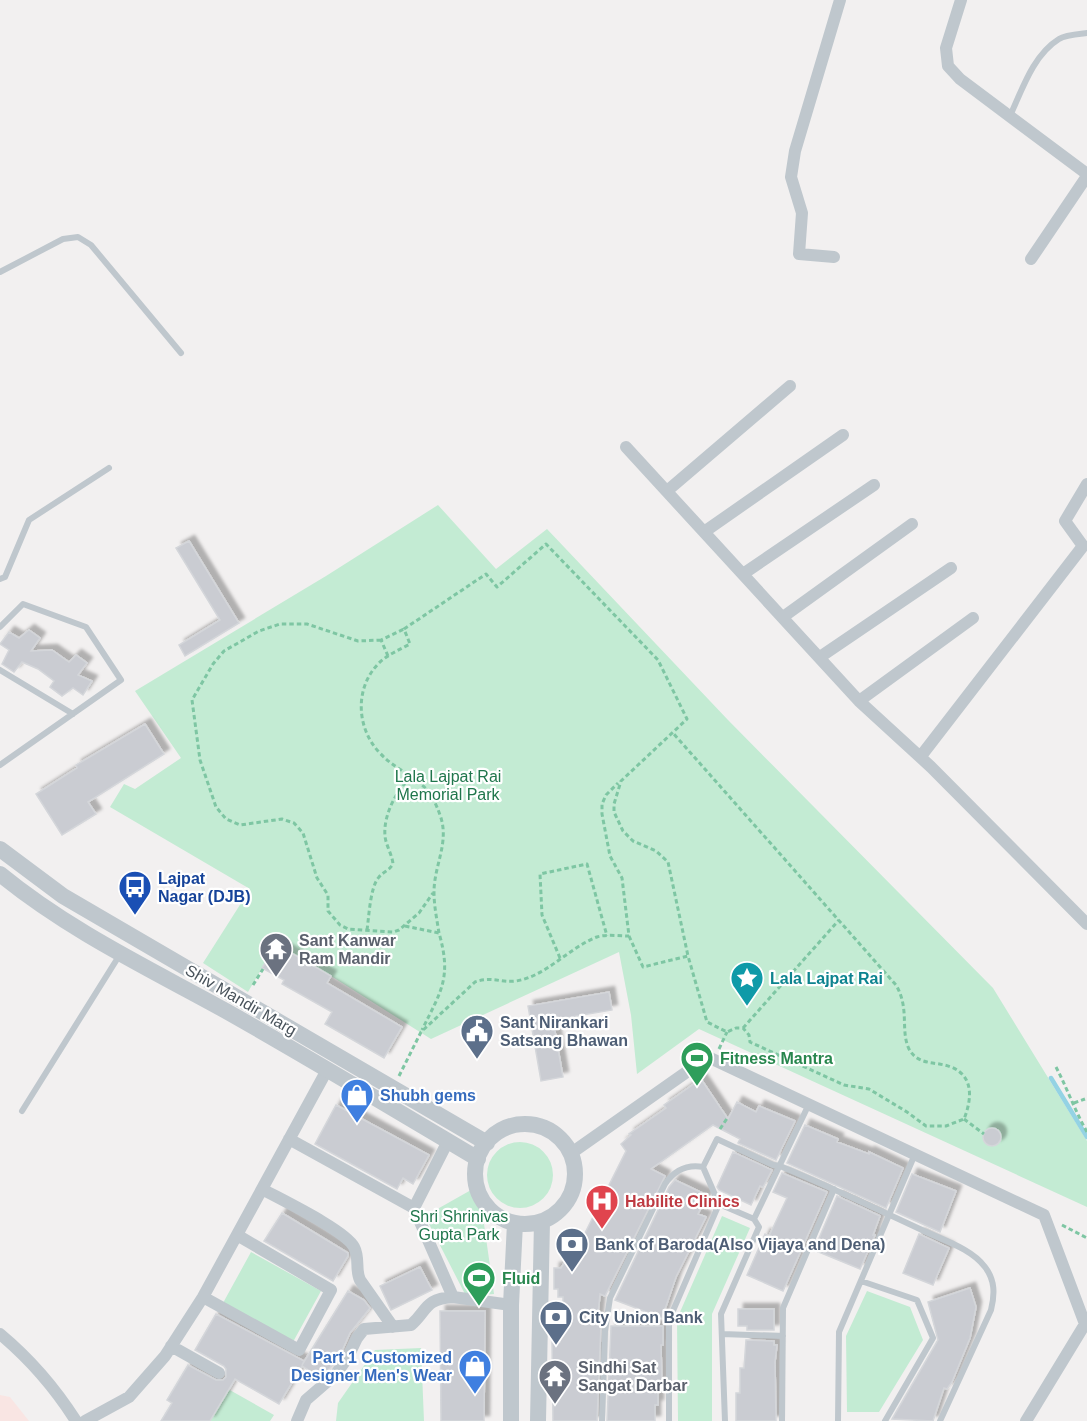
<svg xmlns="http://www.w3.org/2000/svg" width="1087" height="1421" font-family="Arial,sans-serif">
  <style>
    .medical { fill: #f9e5e3 }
    .green { fill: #c3ebd3 }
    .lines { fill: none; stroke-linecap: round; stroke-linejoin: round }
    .stream { stroke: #94d3e4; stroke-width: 4.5 }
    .building { fill: #caccd2; stroke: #d4d6da; stroke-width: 1.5; filter: url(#shadow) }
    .path { stroke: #7ec6a3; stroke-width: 3; stroke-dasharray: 4.5 3; stroke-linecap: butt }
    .service { stroke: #bfc7cd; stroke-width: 6 }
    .minor { stroke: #bfc7cd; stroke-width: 12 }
    .tertiary { stroke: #bfc7cd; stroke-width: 16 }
    .labels { text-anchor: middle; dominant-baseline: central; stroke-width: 4.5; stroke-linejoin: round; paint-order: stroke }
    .park-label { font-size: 16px; fill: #20764c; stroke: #fff }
    .transit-label { font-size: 16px; font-weight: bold; fill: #164399; stroke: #fff; text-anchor: start }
    .worship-label { font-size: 16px; font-weight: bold; fill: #5b616d; stroke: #fff; text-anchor: start }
    .culture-label { font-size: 16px; font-weight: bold; fill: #0d838f; stroke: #fff; text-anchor: start }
    .street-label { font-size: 16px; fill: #49535b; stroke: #fff }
    .service-label { font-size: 16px; font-weight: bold; fill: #4e5e75; stroke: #fff; text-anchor: start }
    .leisure-label { font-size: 16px; font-weight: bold; fill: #27864d; stroke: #fff; text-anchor: start }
    .shop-label { font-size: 16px; font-weight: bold; fill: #366cbe; stroke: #fff; text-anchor: start }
    .health-label { font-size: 16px; font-weight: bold; fill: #be3a42; stroke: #fff; text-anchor: start }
  </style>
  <defs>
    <filter id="shadow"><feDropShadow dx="5.5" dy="-5.5" stdDeviation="1.5" flood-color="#0004"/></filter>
  </defs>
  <rect width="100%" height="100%" fill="#f2f0f0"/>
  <path class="medical" d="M0,1395L10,1397L29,1421H0Z"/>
  <path class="green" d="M438,505L496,569L547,529L728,720L993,988L1087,1141V1207L699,1029L637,1074L631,1015L619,952L431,1039L331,976L276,944L248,992L203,963L250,889L110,807L124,784L135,789L181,758L135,691L326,576Z
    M487 1175a33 33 0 1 1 66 0a33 33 0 1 1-66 0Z
    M471,1190L483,1217L494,1294L466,1296L425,1216Z
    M722,1216L750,1228L712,1314V1421H678L677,1319Z
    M251,1252L321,1291L293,1342L223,1303Z
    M867,1291L910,1307L923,1340L879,1412H847L846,1336Z
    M421,1348L424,1421H336L338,1403L375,1350Z
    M228,1389L274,1415L270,1421H209Z"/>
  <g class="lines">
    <path class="stream" d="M1051,1078L1087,1137"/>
  </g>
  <path class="building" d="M189,541L239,623L185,656L179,645L220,620L176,548Z
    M29,630L40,638L31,651L52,650L69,662L76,655L87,663L78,675L92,681L83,695L73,688L62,696L50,687L54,681L38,669L22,662L14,672L2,664L9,650L0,644L9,632L19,638Z
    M145,724L164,754L88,802L96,814L62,835L36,794L77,768L76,765Z
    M276,944L331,976L327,983L402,1027L384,1058L325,1024L332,1012L282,984L284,980L262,968Z
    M609,992L612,1010L553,1020L563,1077L541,1081L528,1006Z
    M701,1079L728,1119L737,1102L756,1112L759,1106L795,1121L776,1160L738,1143L740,1139L713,1125L651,1169L665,1176L605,1296L600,1294L597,1325H601L597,1421H553L552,1342H560L563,1309V1297H558V1289H554V1268H561L568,1257L572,1259L626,1151L621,1144L631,1135L629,1134L666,1108L664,1105Z
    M336,1105L429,1155L413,1184L403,1178L397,1189L315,1144Z
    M805,1125L838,1139L837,1142L869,1154V1152L903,1168L886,1208L787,1163Z
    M983 1137a9 9 0 1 1 18 0a9 9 0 1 1-18 0Z
    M733,1152L772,1170L763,1187L760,1186L751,1205L719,1190L717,1187Z
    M782,1173L827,1192L783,1291L747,1275L765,1234L769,1236L787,1198L773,1192Z
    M912,1174L956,1191L940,1232L896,1212Z
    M675,1180L707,1195L698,1214L706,1217L676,1277L662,1318L615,1300L669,1187Z
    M837,1196L880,1216L873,1235H875L860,1269L814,1250Z
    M282,1213L348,1253V1256L333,1281L264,1241Z
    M919,1234L949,1248L933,1285L903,1273Z
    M420,1267L432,1290L391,1310L380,1286Z
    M970,1288L976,1307L970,1338L952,1382L947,1389L944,1388L933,1421L892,1419L938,1340L928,1302Z
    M348,1291L364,1300L370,1308L350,1333L341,1353L330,1368L320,1377L302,1366L279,1404L235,1379L210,1421H161L172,1403L167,1400L188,1365L216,1380H223L226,1377V1369L224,1366L195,1350L216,1314L304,1361L302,1365Z
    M738,1309H774V1330H747V1326H738Z
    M440,1311H485L484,1421H441Z
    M611,1326H663V1345H661L662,1389H658V1405H655V1421H607Z
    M746,1340L774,1341V1345H777L775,1362L776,1421H736V1393H740V1368H744Z"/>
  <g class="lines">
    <path class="path" d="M381,640L358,641L307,624H280L259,631L224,651L213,664L192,700L200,760L216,807L226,819L240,825L282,819L294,823L303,833L317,878L328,895V911L340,925L348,929L393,932L399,930L419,913L433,893
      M388,656L381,640L404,629
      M405,926L439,933C452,978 441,991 422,1030
      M367,930C369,917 370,887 379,877C384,871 389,871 393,864C392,854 386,846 385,836C383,815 397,789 412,776
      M439,933C437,920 434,906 434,892C434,865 450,842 440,815C425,772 403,779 378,751C356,726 355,687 379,663C387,655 399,650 410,644L404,629L486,574L497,587L546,544L658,660L687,719L621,781L614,804V812L623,831L633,841L656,851L668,862L688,956
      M629,936L643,967L688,956L707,1022L727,1032L736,1028H743L749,1035L750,1042L844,1085L869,1089L907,1112L926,1126H946L964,1119C972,1099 974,1076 951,1067C936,1061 918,1066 909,1049C900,1030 910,1009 896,985L673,733
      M560,958L542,915L540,874L587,864L607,936
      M253,985L263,969
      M743,1028L839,920
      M719,1049L727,1032
      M1056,1067C1067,1088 1075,1111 1087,1132
      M399,1076L421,1032L475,982C491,976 501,983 516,981C547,976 568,948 597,937C606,934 619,936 629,936L622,878L610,856L602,814V804L606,795L618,783
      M1074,1103L1085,1099
      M964,1119L984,1134
      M720,1129L728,1117
      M1062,1225L1087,1238"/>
    <path class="service" d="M1010,116C1022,90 1033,55 1059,39C1065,35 1079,34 1087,33
      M0,272L63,239L78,237L91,245L181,353
      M0,579L5,577L29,520L109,468
      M0,627L23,604L86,627L121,680L0,765
      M0,670L73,714
      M22,1111L119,956
      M719,1204L703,1167L717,1139L773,1165L780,1166C828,1186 875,1208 922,1230C942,1240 971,1248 985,1267C995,1280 995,1294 991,1310L940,1421
      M754,1219L809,1104
      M861,1281L917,1300L933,1338L885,1421
      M722,1334L783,1336
      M602,1421L605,1331L610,1298L665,1184C674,1171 686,1164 703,1167
      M669,1421V1320L719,1204L754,1219L759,1227L721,1314L725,1421
      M782,1421L783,1308L834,1189
      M838,1421L839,1332L915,1154"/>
    <path class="minor" d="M961,0L946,48L948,66L960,79L1087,174
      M834,257L799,254L802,213L791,177L795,151L840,0
      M1031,259L1087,176
      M626,447L859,701L931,767L1087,924
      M667,491L790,386
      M704,532L843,435
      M743,574L874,485
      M783,617L912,524
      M820,657L951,568
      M859,701L973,618
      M921,756L1083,546L1065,521L1087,484
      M289,1139L414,1208L453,1297L511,1305
      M570,1154L708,1057L1044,1215L1085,1324L1026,1421
      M262,1189C282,1200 345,1230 354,1247C360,1258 355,1270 360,1280L393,1327
      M414,1208L448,1141
      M203,1297L299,1350L331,1290L237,1235
      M0,1334C30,1359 55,1388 76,1421
      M171,1346L219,1373
      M85,1421L129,1397L165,1356L203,1297L327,1070
      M297,1421L306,1400L336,1374L348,1357L357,1338L364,1329L411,1325C428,1310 424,1299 453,1297"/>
    <path class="tertiary" d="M0,849L63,896L487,1143
      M0,874C68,930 150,969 226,1011C311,1059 394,1109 478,1159
      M475 1174a50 50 0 1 1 100 0a50 50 0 1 1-100 0Z
      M511,1421V1305L515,1223
      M538,1421L542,1221"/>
  </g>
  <defs>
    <g id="bus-pin" transform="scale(1.725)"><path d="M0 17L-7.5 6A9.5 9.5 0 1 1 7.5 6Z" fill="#1a4fb4" stroke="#fff"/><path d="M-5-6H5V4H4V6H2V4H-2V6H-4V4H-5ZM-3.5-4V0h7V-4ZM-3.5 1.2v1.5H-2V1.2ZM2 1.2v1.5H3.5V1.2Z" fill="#fff"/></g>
    <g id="temple-pin" transform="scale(1.725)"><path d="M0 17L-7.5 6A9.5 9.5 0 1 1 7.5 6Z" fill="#6b7280" stroke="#fff"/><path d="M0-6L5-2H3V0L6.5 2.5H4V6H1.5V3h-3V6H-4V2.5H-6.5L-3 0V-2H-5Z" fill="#fff"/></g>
    <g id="sight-pin" transform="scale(1.725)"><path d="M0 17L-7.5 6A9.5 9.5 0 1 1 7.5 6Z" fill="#0f9aa8" stroke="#fff"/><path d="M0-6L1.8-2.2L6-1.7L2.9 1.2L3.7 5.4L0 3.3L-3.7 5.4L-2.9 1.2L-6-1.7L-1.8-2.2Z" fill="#fff"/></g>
    <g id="civic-pin" transform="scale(1.725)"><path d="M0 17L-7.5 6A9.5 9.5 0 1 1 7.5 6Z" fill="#5c6f8a" stroke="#fff"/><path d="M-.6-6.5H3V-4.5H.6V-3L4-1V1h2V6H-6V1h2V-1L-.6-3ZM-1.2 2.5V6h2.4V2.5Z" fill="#fff"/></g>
    <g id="stadium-pin" transform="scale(1.725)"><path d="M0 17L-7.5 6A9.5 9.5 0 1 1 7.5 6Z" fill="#2e9e5b" stroke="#fff"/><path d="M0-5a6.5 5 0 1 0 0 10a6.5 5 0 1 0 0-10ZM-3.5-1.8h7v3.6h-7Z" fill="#fff"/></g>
    <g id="shop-pin" transform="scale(1.725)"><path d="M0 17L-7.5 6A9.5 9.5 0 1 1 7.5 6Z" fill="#3f7fe0" stroke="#fff"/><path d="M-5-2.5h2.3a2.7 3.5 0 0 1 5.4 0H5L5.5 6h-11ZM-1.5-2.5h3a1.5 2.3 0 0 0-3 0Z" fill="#fff"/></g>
    <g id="hospital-pin" transform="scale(1.725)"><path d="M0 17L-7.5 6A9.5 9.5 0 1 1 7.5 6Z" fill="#e0444e" stroke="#fff"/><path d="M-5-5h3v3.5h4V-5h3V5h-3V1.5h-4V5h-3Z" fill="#fff"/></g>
    <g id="bank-pin" transform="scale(1.725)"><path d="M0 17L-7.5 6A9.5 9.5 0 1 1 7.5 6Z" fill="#5c6f8a" stroke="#fff"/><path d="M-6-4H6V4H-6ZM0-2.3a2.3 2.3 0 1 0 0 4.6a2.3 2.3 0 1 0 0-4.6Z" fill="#fff"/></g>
  </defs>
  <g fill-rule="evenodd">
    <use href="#bus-pin" x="135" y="887"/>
    <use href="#temple-pin" x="276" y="949"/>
    <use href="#sight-pin" x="747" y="978"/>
    <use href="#civic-pin" x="477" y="1031"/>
    <use href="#stadium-pin" x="697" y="1058"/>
    <use href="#shop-pin" x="357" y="1095"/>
    <use href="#hospital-pin" x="602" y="1201"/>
    <use href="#bank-pin" x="572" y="1244"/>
    <use href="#stadium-pin" x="479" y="1278"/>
    <use href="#bank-pin" x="556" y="1317"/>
    <use href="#shop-pin" x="475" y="1366"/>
    <use href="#temple-pin" x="555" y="1376"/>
  </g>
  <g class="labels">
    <g class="park-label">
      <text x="448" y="776">Lala Lajpat Rai<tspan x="448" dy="18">Memorial Park</tspan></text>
      <text x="459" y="1216">Shri Shrinivas<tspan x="459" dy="18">Gupta Park</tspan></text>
    </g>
    <g class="transit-label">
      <text x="158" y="878">Lajpat<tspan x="158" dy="18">Nagar (DJB)</tspan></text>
    </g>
    <g class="worship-label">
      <text x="299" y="940">Sant Kanwar<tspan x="299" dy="18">Ram Mandir</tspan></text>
      <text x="578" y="1367">Sindhi Sat<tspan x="578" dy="18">Sangat Darbar</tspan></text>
    </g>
    <g class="culture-label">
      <text x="770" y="978">Lala Lajpat Rai</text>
    </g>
    <g class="street-label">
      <text transform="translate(241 1000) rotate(30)">Shiv Mandir Marg</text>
    </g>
    <g class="service-label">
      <text x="500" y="1022">Sant Nirankari<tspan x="500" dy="18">Satsang Bhawan</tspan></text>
      <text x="595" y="1244">Bank of Baroda(Also Vijaya and Dena)</text>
      <text x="579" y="1317">City Union Bank</text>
    </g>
    <g class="leisure-label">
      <text x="720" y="1058">Fitness Mantra</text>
      <text x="502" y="1278">Fluid</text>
    </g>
    <g class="shop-label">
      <text x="380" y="1095">Shubh gems</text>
      <text x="452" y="1357" text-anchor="end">Part 1 Customized<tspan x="452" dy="18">Designer Men's Wear</tspan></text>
    </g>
    <g class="health-label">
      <text x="625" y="1201">Habilite Clinics</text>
    </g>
  </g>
</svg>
